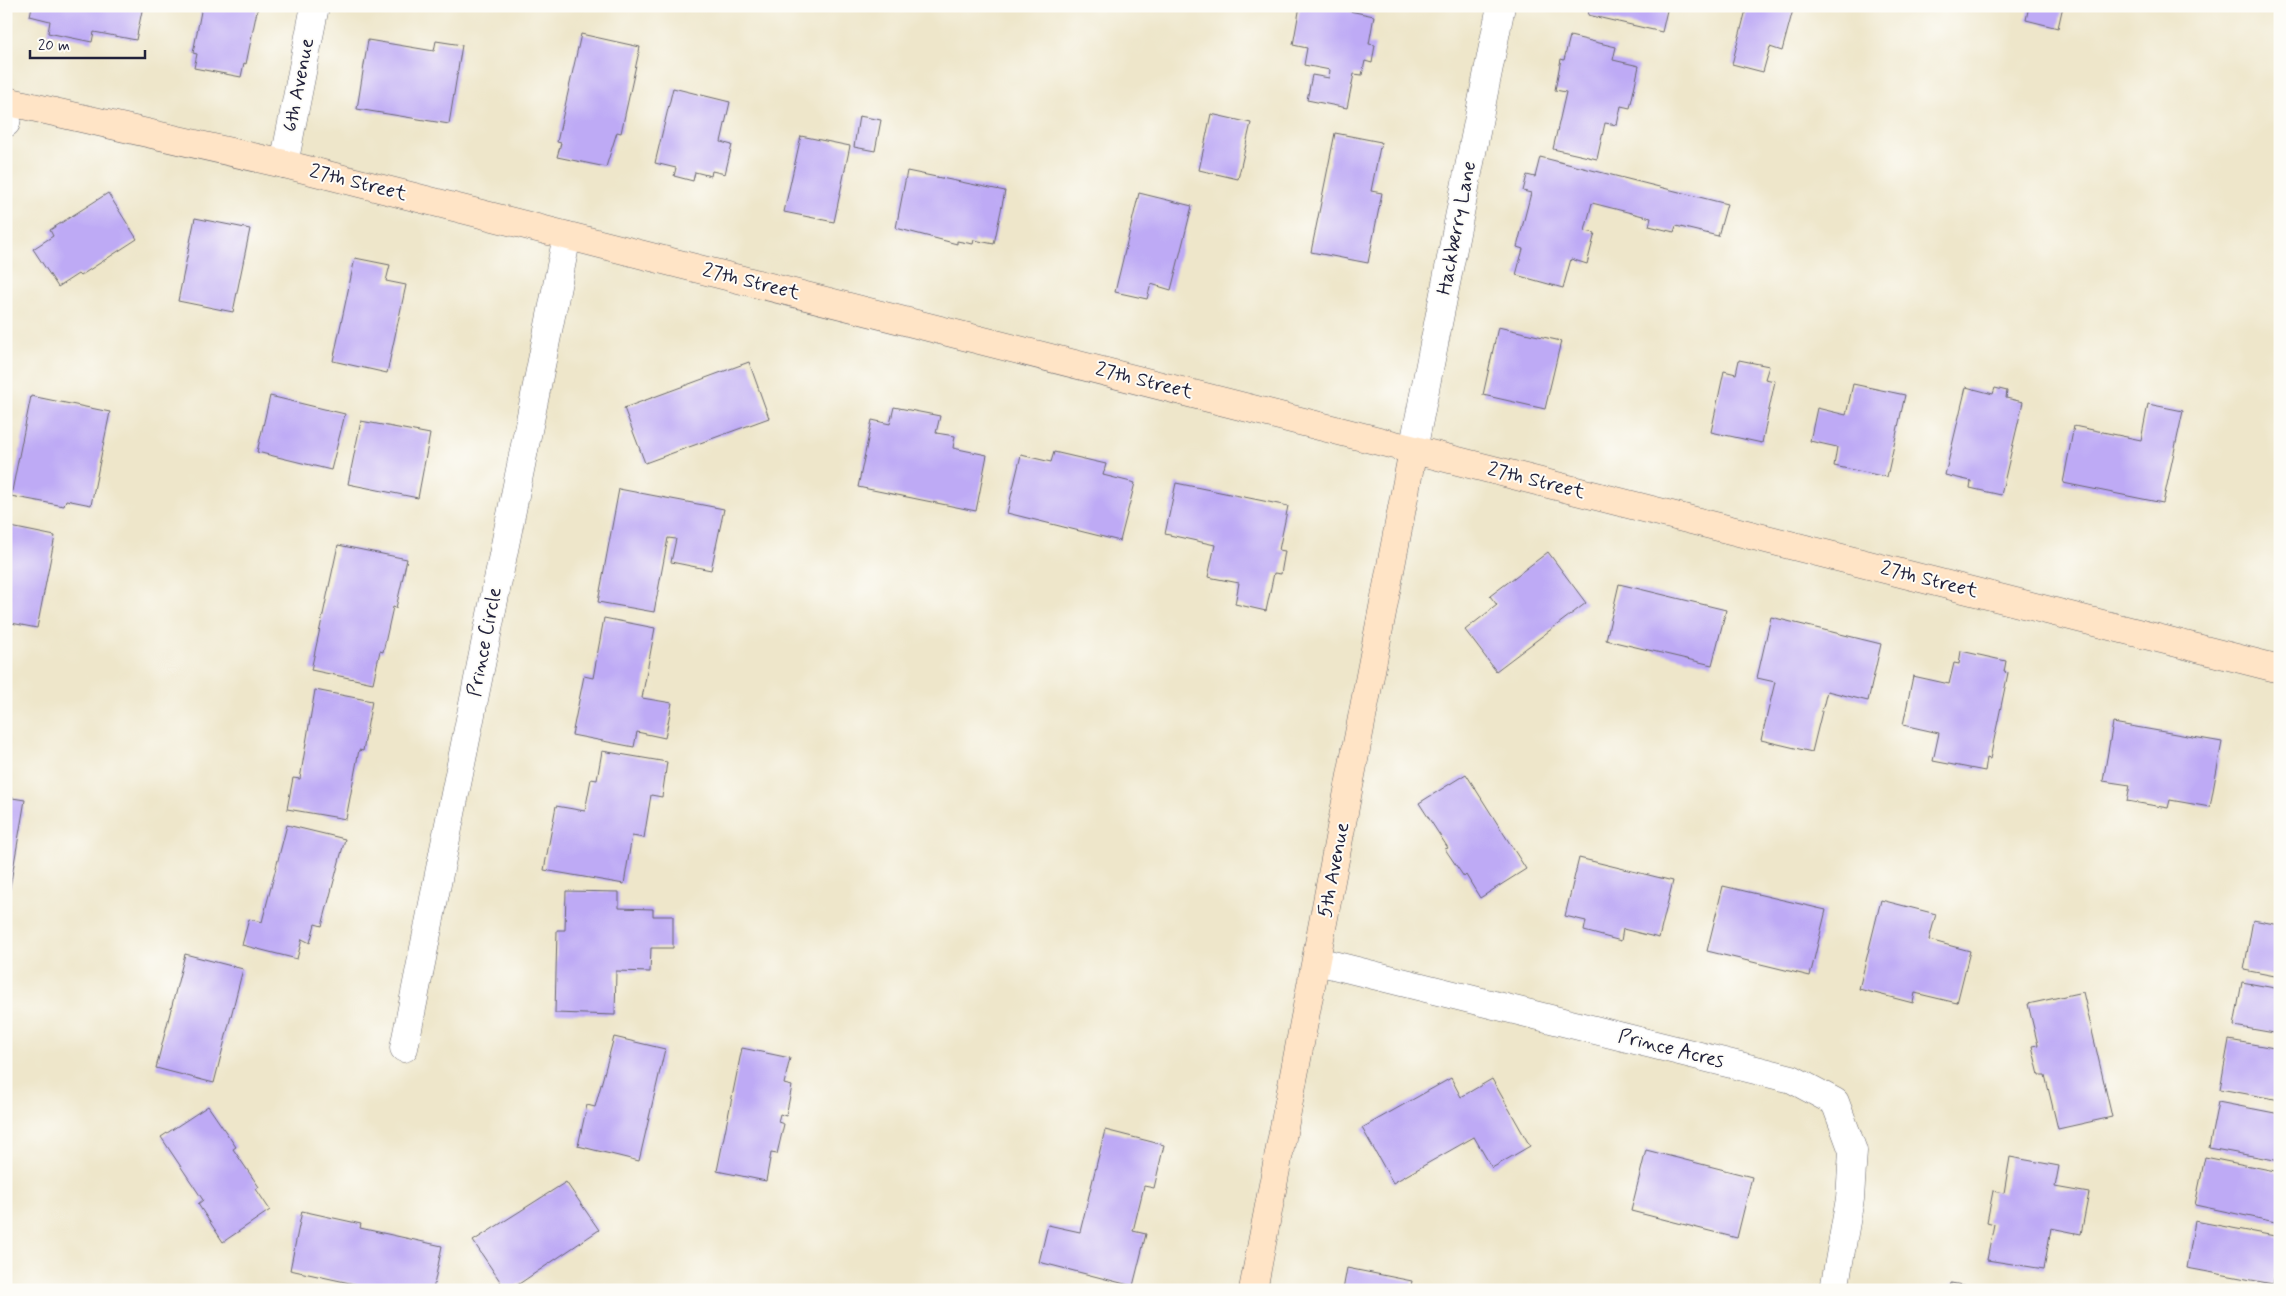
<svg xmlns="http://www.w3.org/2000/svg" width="2286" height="1296" font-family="Mynerve,sans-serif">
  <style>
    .building { fill: #beaaf5 }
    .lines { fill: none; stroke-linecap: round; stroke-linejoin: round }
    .street-casing { stroke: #69676d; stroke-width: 29 }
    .secondary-casing { stroke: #69676d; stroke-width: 29 }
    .street { stroke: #fff; stroke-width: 28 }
    .secondary { stroke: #ffe4c6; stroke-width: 28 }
    .labels { text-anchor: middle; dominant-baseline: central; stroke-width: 4; stroke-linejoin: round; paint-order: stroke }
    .street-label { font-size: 20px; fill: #22223b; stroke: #fdfcf7 }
  </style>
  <rect width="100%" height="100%" fill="#fdfcf7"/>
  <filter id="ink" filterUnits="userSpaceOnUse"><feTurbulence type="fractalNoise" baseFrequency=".02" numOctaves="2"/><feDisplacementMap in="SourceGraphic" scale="10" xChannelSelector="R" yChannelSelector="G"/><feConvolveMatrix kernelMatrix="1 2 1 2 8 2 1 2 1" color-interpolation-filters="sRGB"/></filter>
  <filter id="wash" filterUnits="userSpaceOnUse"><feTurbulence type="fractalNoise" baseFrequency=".0096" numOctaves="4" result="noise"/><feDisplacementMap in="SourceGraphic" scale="20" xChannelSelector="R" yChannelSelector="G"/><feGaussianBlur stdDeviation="1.12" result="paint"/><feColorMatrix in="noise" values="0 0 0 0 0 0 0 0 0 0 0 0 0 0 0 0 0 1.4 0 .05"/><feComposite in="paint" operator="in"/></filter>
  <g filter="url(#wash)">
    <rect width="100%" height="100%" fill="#eee6ca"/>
    <g id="blocks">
      <path class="building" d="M32,6H143L136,40L94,32L92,42L48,33L50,21L30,16Z
        M202,6H258L246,64L244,63L241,77L194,68L197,54L193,53Z
        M1300,6H1325L1374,16L1369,44L1375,45L1372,63L1365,61L1362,75L1354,74L1347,108L1307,100L1312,75L1329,78L1330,70L1304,65L1307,48L1293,45Z
        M1590,6H1668L1662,32L1588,15Z
        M1747,6H1794L1782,51L1770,47L1763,72L1732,64Z
        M2029,6H2063L2058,28L2026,20Z
        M581,34L640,47L621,133L617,132L606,167L557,157L561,143L557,142Z
        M1570,36L1616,47L1613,60L1639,66L1630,108L1621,106L1617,125L1605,123L1597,159L1553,149L1566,92L1555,90L1561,59L1564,60Z
        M368,40L434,51L436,41L462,45L449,124L357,109Z
        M673,88L730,102L721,142L732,145L725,174L712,171L711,176L695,172L693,181L674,176L676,168L655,163Z
        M1211,114L1251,123L1238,179L1199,170Z
        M859,116L881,120L875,151L854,147Z
        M1335,133L1381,142L1371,191L1382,193L1368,263L1311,252Z
        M801,136L850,146L834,222L784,212Z
        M1540,157L1727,204L1718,236L1676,226L1674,232L1649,226L1651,218L1592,203L1585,231L1595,233L1587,264L1571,259L1563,288L1516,275L1523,249L1517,247L1531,193L1523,191L1527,175L1535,177Z
        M907,171L1005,191L994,244L974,240L973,244L957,241V244L896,228Z
        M108,193L137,239L80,276L78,274L58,287L33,249L53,236L50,230Z
        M1139,193L1192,206L1171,290L1151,284L1147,299L1115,292Z
        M195,218L250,229L233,312L178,301Z
        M355,258L390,265L386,281L406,285L387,373L333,361Z
        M1498,327L1561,341L1545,409L1483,395Z
        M1739,360L1769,366L1765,379L1775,381L1762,443L1711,432L1724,371L1736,374Z
        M749,362L769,418L645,463L624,408Z
        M1853,384L1905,395L1887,477L1834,466L1837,447L1810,441L1817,408L1846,415Z
        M1966,387L1993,394L1995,388L2007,391L2006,398L2023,402L2001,495L1970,488L1971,481L1945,475Z
        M31,396L110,412L91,505L66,500L64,506L11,496Z
        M270,396L345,414L331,470L257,452Z
        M2148,404L2183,411L2163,503L2063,483L2074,426L2141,440Z
        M894,407L940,416L936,433L955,436L953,448L987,455L976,511L858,487L872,420L890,424Z
        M361,421L430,434L418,498L348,484Z
        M1054,452L1106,464L1103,475L1135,483L1120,541L1007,513L1021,455L1051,462Z
        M1176,483L1288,506L1279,550L1285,551L1281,574L1274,573L1266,611L1235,604L1239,583L1208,577L1215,545L1165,534Z
        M619,489L724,509L711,570L671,562L676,539L668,538L654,612L598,602Z
        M6,526L55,536L37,628L6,622Z
        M338,545L407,559L396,608L393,607L383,652L380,651L373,683L311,670Z
        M1548,552L1586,603L1496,671L1465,630L1497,605L1490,596Z
        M1619,584L1726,610L1712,665L1606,640Z
        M1771,617L1881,644L1868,701L1827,691L1812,752L1761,740L1775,682L1757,678Z
        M604,618L655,628L642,698L672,703L665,738L637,732L634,747L572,735L584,676L593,678Z
        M1961,651L2006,661L2004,672L2008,673L1990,759L1987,758L1985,771L1933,761L1939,733L1903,725L1913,676L1949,684L1954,663L1959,664Z
        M315,690L372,701L363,751L359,750L346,819L287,809L293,778L300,779Z
        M2113,723L2222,742L2210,807L2170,800L2168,808L2127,801L2130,785L2103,781Z
        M602,751L667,762L662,797L651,795L644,838L632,836L624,884L544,870L556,806L585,811L591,779L597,780Z
        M1466,774L1526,869L1480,898L1466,875L1464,877L1445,849L1448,848L1419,803Z
        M6,797L25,800L9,893L6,892Z
        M287,825L345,839L322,926L315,924L310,943L302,939L297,959L242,945L249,919L262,922Z
        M1579,858L1673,881L1659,938L1623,929L1621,941L1584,931L1586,921L1565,916Z
        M1723,886L1826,910L1810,976L1707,951Z
        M566,891L619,892V908L653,909V916H673V948H651L650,972L616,971L615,1015L555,1013L557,930H565Z
        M1881,900L1936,914L1929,940L1970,951L1957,1003L1915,993L1913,1003L1859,989Z
        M2253,920L2280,925V977L2244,970Z
        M185,954L243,969L214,1083L156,1068Z
        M2242,982L2280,989V1034L2234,1026Z
        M2083,992L2112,1117L2058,1129L2045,1075H2039L2032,1046L2038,1045L2028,1004Z
        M614,1037L665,1049L639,1161L578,1146L587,1105L595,1107Z
        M2229,1040L2280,1049V1100L2220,1089Z
        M742,1048L790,1058L784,1084L792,1086L786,1116L780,1114L778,1122L784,1124L777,1154L771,1153L766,1181L717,1171Z
        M1451,1078L1461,1097L1492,1079L1530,1146L1492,1168L1474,1137L1393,1183L1362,1128Z
        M2218,1102L2280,1114V1161L2209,1148Z
        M208,1106L236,1147L233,1149L259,1187L256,1189L270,1210L223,1242L198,1204L203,1200L161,1137Z
        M1105,1130L1164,1145L1154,1188L1144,1186L1133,1231L1146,1234L1133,1286L1039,1262L1048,1225L1080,1232Z
        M1646,1150L1752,1177L1737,1238L1631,1211Z
        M2010,1157L2059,1166L2055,1187L2089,1193L2081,1234L2051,1228L2044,1269L1987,1260L1994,1224L1987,1222L1993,1191L2004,1193Z
        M2205,1157L2280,1172V1223L2195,1205Z
        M566,1182L599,1230L510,1290H506L473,1241Z
        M302,1211L361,1224L360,1228L442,1246L433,1290H382L290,1270Z
        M2195,1221L2280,1237V1251L2273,1284L2187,1268Z
        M1347,1268L1412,1281L1410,1290H1343Z
        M1951,1283L1985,1289V1290H1950Z"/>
    </g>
  </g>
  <g filter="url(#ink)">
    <use href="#blocks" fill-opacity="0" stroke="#69676d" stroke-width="1"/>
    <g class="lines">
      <g class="street-casing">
        <path id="street" d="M6,123L10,102
          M284,164L315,6
          M1413,450L1501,6
          M1317,961L1792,1079L1835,1102L1853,1151L1850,1199L1834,1290
          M404,1048L567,236"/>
      </g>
      <g class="secondary-casing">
        <path id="secondary" d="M6,101L284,164L2280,669
          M1253,1290L1413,450"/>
      </g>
      <use href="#street" class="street"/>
      <use href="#secondary" class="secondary"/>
    </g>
  </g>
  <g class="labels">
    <g class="street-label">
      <text transform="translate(299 85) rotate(-79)">6th Avenue</text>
      <text transform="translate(358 183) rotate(14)">27th Street</text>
      <text transform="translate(1457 228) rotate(-79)">Hackberry Lane</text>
      <text transform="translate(751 282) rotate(14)">27th Street</text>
      <text transform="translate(1144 381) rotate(14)">27th Street</text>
      <text transform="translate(1536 481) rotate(14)">27th Street</text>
      <text transform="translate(1929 580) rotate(14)">27th Street</text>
      <text transform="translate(485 642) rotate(-79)">Prince Circle</text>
      <text transform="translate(1334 870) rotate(-79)">5th Avenue</text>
      <text transform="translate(1671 1049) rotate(14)">Prince Acres</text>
    </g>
  </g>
  <rect width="2286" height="1296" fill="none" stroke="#fdfcf7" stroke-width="25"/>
  <path d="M30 50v8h115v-8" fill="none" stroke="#22223b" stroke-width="2.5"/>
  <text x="38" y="50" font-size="15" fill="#22223b" stroke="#fdfcf7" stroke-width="4" paint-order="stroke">20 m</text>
</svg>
